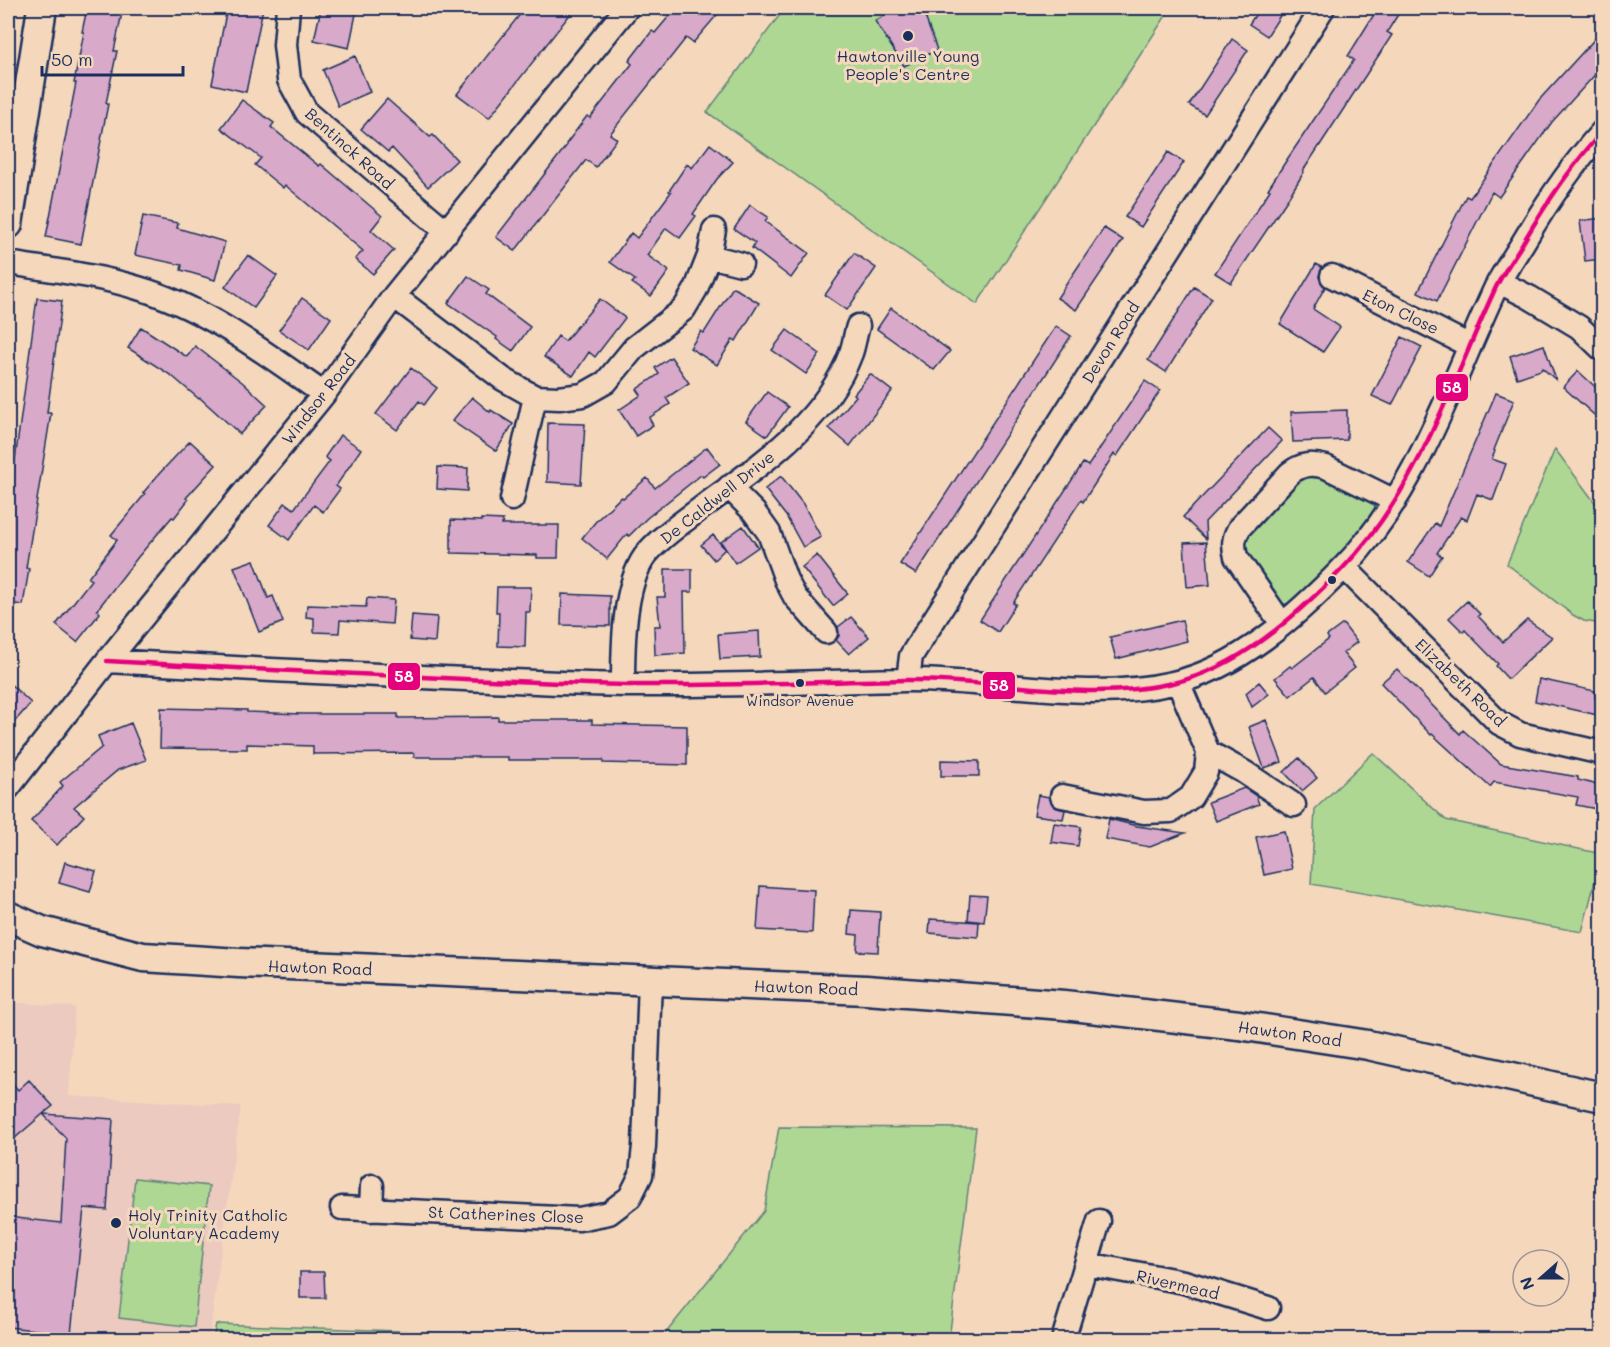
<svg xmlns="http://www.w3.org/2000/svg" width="1610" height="1347" font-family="Mali,sans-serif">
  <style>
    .built { fill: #eccabf }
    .green { fill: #aed794; stroke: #648379; stroke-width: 1.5 }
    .building { fill: #d8a9c9; stroke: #1b2f5e; stroke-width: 1.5 }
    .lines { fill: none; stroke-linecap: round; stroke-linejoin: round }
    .minor-casing { stroke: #1b2f5e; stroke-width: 27 }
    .tertiary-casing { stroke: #1b2f5e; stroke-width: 33 }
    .minor { stroke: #f5d8bb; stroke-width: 22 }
    .tertiary { stroke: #f5d8bb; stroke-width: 28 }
    .bus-1-casing { stroke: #f5d8bb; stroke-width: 9 }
    .bus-1 { stroke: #e5007d; stroke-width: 4.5 }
    .poi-dot { fill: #1b2f5e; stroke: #f5d8bb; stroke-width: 2 }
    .labels { text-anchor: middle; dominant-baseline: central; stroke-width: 6; stroke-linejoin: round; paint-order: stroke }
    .bus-label { font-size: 14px; fill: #1b2f5e; stroke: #f5d8bb }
    .poi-label { font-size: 16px; fill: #1b2f5e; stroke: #f5d8bb }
    .street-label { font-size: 16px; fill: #1b2f5e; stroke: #f5d8bb }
    .line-badge { stroke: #f5d8bb; stroke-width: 2 }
    .badge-label { font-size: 16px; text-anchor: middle; font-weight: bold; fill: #fff }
  </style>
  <rect width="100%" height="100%" fill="#f5d8bb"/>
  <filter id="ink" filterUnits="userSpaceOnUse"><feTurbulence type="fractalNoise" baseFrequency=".0167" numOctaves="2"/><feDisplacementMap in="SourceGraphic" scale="12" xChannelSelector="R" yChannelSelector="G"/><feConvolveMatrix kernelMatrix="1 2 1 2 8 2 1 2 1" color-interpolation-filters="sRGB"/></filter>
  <g filter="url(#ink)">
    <path class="built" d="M8,1002L75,1007L69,1096L241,1106L209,1339H8Z"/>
    <path class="green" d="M785,8H1171L977,304L707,112Z
      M1555,449L1602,512V624L1584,621L1573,615L1507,564Z
      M1308,471L1373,498L1375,508C1352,545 1321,574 1289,603L1281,605L1240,543L1294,479Z
      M1373,753L1446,820L1602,854L1582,932L1311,884L1315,809Z
      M779,1127L976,1128L949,1339H661L764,1211Z
      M135,1178L209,1186L194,1327L119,1318Z
      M216,1324L606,1339H213Z"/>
    <path class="building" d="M87,8H123L114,51H117L106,103L108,104L81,244L46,237L76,83H74L84,32H82Z
      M227,8H263L246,92L212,84Z
      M321,8L357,9L349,48L314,40Z
      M525,8H575L489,118L457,94Z
      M676,8H707L717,15L693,43L686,38L610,134L617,139L596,167L586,160L515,251L496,237L567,145L566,144L587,116L590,118L632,64L629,61L652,31L655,33Z
      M881,8H922L937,50L904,66L875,21L884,16Z
      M1260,8H1285L1267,36L1249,24Z
      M1378,8H1402L1387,32L1392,35L1303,171L1304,172L1287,200L1231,283L1215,273L1270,190L1268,189L1286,161L1354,60L1348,56Z
      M1602,31V67L1552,122L1499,197L1492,192L1437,301L1418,292L1466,196L1470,198L1539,100Z
      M1232,39L1248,50L1205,115L1189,105Z
      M355,56L370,92L338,106L323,70Z
      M387,99L430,137L433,135L457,160L428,187L392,148L388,152L361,129Z
      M242,100L274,123L271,127L319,166L321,164L382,216L371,230L394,250L373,274L355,259L363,251L285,185L283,188L255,165L261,158L221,128Z
      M710,144L733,162L717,179L693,214L696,216L680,238L666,228L647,255L669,271L651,296L632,283L635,280L610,262L631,233L637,238L671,192L669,191L687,164L692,168Z
      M1168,152L1184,162L1141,227L1125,217Z
      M750,205L768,217L765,221L809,253L791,278L752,248L755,243L734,229Z
      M143,216L178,223L177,228L225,242L215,280L181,270L182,265L135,255Z
      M1602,218V259L1585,261L1580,221Z
      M1104,228L1123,240L1076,310L1057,298Z
      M854,253L876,268L847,310L825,295Z
      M248,255L277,276L254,308L225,287Z
      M1316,264L1322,267L1319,277L1325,287L1313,309L1340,327L1323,352L1280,324Z
      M468,276L489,290L486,294L530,327L513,351L496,339L497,337L448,303Z
      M733,287L759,303L736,341L733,339L717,365L690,348L701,331L704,333Z
      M1194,287L1212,298L1166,372L1148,360Z
      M37,298L62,301L47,413H51L26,568L29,569L23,605L8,603V512Z
      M302,298L331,318L309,350L279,330Z
      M600,299L625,318L595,357L589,352L573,376L544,357L558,336L565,341Z
      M891,308L950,351L934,370L877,329Z
      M1056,326L1071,336L916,574L900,564Z
      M141,327L187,357L195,346L242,382L267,405L240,434L200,398L199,399L172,376L128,348Z
      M787,330L820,354L806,374L772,350Z
      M1402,337L1422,347L1392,405L1372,396Z
      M1544,345L1556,380L1542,368L1541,370L1517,378L1510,356Z
      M671,357L689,383L666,398L670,404L649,418L653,425L636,436L619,410L641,395L637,389L659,374L655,368Z
      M411,368L437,388L424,405L419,401L397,430L376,414Z
      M1578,371L1602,393V422L1563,387Z
      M870,374L892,391L850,446L829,428L856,396L854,394Z
      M1145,381L1160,391L1117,456L1114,454L1083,502L1081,500L1013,603L1016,604L998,632L980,620L1083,463L1088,466Z
      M767,392L788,407L767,436L746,421Z
      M1496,393L1514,400L1494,450L1495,451L1492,459L1506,464L1493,500L1477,494L1467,520L1461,517L1437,553L1442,556L1429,576L1408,562L1435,523L1439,526Z
      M472,397L490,412L491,410L513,424L496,451L452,421Z
      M1347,410V440L1293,442L1291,412Z
      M548,423L585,424L581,484L547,482Z
      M1268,428L1282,441L1205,522L1206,539L1183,517Z
      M340,435L361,449L336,486L340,489L323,512L314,505L289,540L269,525L285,503L294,509L330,461L325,457Z
      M190,441L216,465L186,498L188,500L174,518L172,517L138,557L97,610L100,613L77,642L56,625L91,580L88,578L117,540L111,535L145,494L143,493L158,475Z
      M707,447L720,464L703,477L701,475L647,518L629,536L627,534L607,559L582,538L597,520L621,497L623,498L647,478L655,488Z
      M438,467L468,468L467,491L437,489Z
      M781,476L803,504L821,537L803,547L786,516L765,489Z
      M481,519L503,520L502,525H559L558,558H537V555L451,553V520L481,521Z
      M743,526L758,547L735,563L721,542Z
      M713,535L725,549L714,560L701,545Z
      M1206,542L1210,585L1187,587L1184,543Z
      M817,555L848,594L833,606L802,567Z
      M254,560L268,598L273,596L283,622L259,632L234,567Z
      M665,569H692V592H684L685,653L655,655L654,626H660L657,597H665Z
      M497,587H531L530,612H526L525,647L498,646L499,612H496Z
      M562,594L610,596V626L561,625Z
      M367,598L394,600L392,624L340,620L339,633L314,632V618L306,617L307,605L366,607Z
      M1467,601L1480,614L1478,616L1503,642L1527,620L1552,637L1508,679L1496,666L1498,664L1465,630L1463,632L1449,618Z
      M412,615L437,617L435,642L410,640Z
      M851,617L869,637L849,654L836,640L839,636L838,627Z
      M1182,620L1187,641L1116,659L1110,637Z
      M1343,624L1357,642L1343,653L1355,668L1325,692L1314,677L1290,696L1275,678L1290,666L1292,668L1329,639L1327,636Z
      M759,631L760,657L720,659L718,634Z
      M1397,669L1460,734L1463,730L1501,764L1578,777V780L1602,786V810L1576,805L1578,797L1494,782L1490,787L1432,734L1431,735L1381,683Z
      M1539,679L1595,691V698H1602V716L1535,701Z
      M8,682L31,703L8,729Z
      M1259,682L1269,694L1252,707L1246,693Z
      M161,708L247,710V712L302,714H398V718L498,717V720H592V724L687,726V765L603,763V760H508V757H414V753L313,754V746L247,744V749L160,748Z
      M1266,720L1282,762L1264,768L1249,727Z
      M131,723L146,760L118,770L74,807L84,816L57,845L31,821L63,786L60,782L102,747L98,736Z
      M1299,758L1317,778L1302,791L1284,772Z
      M941,760L979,761V776H941Z
      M1244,788L1256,796L1259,804L1216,821L1208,802Z
      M1038,795L1049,797L1054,807L1065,810L1063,819L1034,815Z
      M1109,819L1137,826L1185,833L1150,847L1105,839Z
      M1054,823L1081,827L1078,846L1051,842Z
      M1284,831L1292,869L1264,875L1256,837Z
      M65,862L96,871L90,892L59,883Z
      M760,886L814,890L812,933L757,930Z
      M970,895L987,896L984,922L968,920Z
      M851,910L880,912L878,952L857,951L858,935L849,934Z
      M930,919L979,922L978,937L929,933Z
      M8,1078L18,1090L29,1080L53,1106L43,1114L113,1119L107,1210L84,1208L71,1334L8,1327V1217L61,1223L66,1138L43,1114L8,1144Z
      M300,1272H324L325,1298H300Z"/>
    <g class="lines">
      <g class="minor-casing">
        <path id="minor" d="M288,8L285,45L289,80L307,113L447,232
          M709,256L741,264
          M8,263C51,270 96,275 138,288C207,308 266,354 324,394
          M1332,276L1470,346
          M1499,282L1529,297L1579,327L1602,349
          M394,296L503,379L535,397L559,398L583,395L606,382L634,348L684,309L696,289L709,256L714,230
          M729,487L754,512L769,533L786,580L795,597L826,632
          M512,499L535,397
          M1344,567L1499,723L1520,734L1602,753
          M1282,624L1236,557C1233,545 1233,538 1240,527L1290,473C1302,464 1311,463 1326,467L1395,501
          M107,661C226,668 346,674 465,679C519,681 573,684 627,685C720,686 812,682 905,680C994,679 1085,703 1173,683C1239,668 1296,616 1342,569C1418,491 1451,383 1496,287C1504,271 1515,256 1524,241C1547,202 1572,165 1602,132
          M908,680L911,656L1323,8
          M623,685C623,648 623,587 645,556C656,540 688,518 704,506C761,464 825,422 851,353C854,345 855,335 858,326
          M1208,752L1244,772L1294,805
          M8,788L107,661L324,394L394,296L627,8
          M1062,796L1144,812L1171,811L1191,797L1206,772L1208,752L1178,682
          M342,1208L579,1219L609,1213L630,1197L641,1175L644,1146L650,980
          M371,1210L372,1186
          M1087,1264L1184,1282L1268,1308
          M1063,1340L1099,1221"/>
      </g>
      <g class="tertiary-casing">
        <path id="tertiary" d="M8,224L42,8
          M8,916L42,931L143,957L239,963L866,990L1064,1005L1239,1025L1368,1045L1602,1097"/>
      </g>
      <use href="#minor" class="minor"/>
      <use href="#tertiary" class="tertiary"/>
      <g class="bus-1-casing">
        <path id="bus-1" d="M107,661C226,668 346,674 465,679C519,681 573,684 627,685C720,686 812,682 905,680C994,679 1085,703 1173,683C1239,668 1296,616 1342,569C1418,491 1451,383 1496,287C1504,271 1515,256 1524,241C1547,202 1572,165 1602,132"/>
      </g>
      <use href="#bus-1" class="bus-1"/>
    </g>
  </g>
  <g class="poi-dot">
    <circle cx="908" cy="36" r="6"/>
    <circle cx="1332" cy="580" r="5"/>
    <circle cx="800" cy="683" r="5"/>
    <circle cx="116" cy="1223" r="6"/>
  </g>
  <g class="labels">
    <g class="bus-label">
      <text x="800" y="700">Windsor Avenue</text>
    </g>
    <g class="poi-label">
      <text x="908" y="55">Hawtonville Young<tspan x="908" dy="18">People's Centre</tspan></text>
      <text x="128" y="1214" text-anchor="start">Holy Trinity Catholic<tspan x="128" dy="18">Voluntary Academy</tspan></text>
    </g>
    <g class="street-label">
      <text transform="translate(350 148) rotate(42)">Bentinck Road</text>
      <text transform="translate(1401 311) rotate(26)">Eton Close</text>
      <text transform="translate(1110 342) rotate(-58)">Devon Road</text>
      <text transform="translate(318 399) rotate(-52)">Windsor Road</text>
      <text transform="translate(717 497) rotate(-38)">De Caldwell Drive</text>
      <text transform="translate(1461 682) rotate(44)">Elizabeth Road</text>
      <text transform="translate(320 967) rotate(2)">Hawton Road</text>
      <text transform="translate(806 987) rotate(2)">Hawton Road</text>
      <text transform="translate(1290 1033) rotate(8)">Hawton Road</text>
      <text transform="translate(506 1214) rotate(2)">St Catherines Close</text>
      <text transform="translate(1178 1284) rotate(13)">Rivermead</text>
    </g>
  </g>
  <g class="line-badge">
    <rect x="1435" y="373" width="34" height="29" rx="6" fill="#e5007d"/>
    <rect x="387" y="662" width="34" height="29" rx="6" fill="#e5007d"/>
    <rect x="982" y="671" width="34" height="29" rx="6" fill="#e5007d"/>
  </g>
  <g class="badge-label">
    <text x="1452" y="393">58</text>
    <text x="404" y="682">58</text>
    <text x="999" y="691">58</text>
  </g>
  <rect width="1610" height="1347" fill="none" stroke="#f5d8bb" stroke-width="30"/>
  <rect x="15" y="15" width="1580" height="1317" fill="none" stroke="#1b2f5e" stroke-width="2" filter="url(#ink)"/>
  <g transform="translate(1541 1278) rotate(249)"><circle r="28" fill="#f5d8bb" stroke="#9e9496" stroke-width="1.5"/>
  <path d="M0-4.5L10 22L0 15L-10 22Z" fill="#1b2f5e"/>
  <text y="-9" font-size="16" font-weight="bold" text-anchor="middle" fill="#1b2f5e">N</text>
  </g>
  <path d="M42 66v9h141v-9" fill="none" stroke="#1b2f5e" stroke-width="3"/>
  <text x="51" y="66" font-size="18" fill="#1b2f5e" stroke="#f5d8bb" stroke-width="4.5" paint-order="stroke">50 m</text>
</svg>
